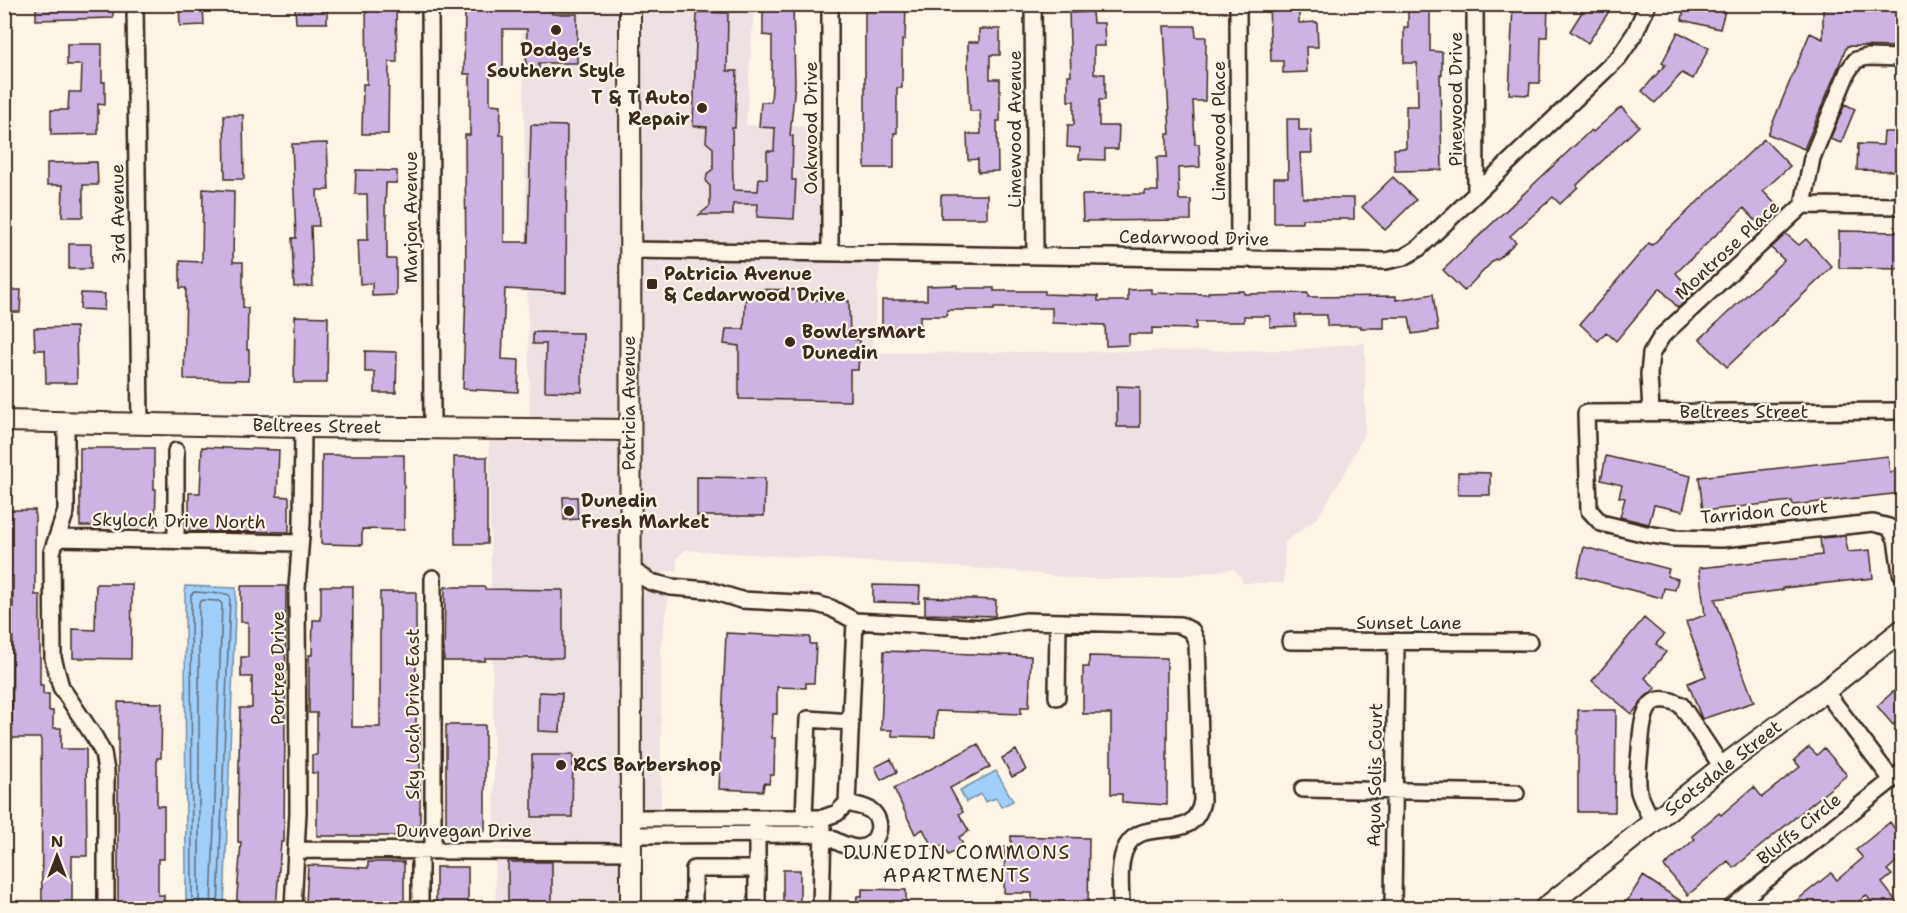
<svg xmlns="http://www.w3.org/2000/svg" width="1907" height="913" font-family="'Shantell Sans',sans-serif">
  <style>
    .built { fill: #eee1e4 }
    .water { fill: #9fcffb; stroke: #778da3; stroke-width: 1.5 }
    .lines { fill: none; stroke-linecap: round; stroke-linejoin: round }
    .shore { stroke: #636c76; stroke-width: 1.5 }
    .building { fill: #cdb3e1; stroke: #3b2a1e; stroke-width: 1.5 }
    .street-casing { stroke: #3b2a1e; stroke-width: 20 }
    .secondary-casing { stroke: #3b2a1e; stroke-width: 24 }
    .street { stroke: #fcf5e5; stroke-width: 15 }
    .secondary { stroke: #fcf5e5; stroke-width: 20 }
    .poi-dot { fill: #3b2a1e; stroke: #fcf5e5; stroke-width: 2 }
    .labels { text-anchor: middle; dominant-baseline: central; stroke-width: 4.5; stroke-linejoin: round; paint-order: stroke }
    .poi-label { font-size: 18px; font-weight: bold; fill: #3b2a1e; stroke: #fcf5e5; text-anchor: start }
    .street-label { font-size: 18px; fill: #3b2a1e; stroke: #fcf5e5 }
    .neighbourhood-label { font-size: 20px; letter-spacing: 1.5px; fill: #3b2a1e; stroke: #fcf5e5 }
  </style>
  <rect width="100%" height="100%" fill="#fcf5e5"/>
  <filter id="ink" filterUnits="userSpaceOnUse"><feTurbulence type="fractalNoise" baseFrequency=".0167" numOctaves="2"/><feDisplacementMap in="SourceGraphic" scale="12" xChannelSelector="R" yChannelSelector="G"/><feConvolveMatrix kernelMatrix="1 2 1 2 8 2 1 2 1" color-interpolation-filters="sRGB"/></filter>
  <g filter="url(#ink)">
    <path class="built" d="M522,5H622L621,421L530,420Z
      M638,5H754L746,125L822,127V243L637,241Z
      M637,259L880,261L872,353L1291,350L1365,343V432L1344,475L1317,518L1285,542L1284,583H1242L1241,577L1234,569L1153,579H1076L1016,571L685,550L677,558V572L665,571L664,576L654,574L638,564Z
      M489,438H509L530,444L531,438L621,439L622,567L619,573L622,575L623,843L495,842Z
      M638,584L649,591L668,596L661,651V809H639Z
      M495,860L623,861V908H496Z"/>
    <path class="water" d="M185,586L236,588L224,908H186Z
      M996,771L1013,801L1001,807L996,798L985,802L981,794L966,802L960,790Z"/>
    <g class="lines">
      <path class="shore" d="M192,908L191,595L194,592L227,594L230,596L218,908
        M199,908V603L202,600L219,601L222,604L211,908"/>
    </g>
    <path class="building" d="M36,4H113V18L36,20Z
      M179,4H203L204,25L180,26Z
      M366,4H396L397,62H389L388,134H362L363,84H367Z
      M465,4H552V14H577V63H539V75H526L527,29H503V74H490V104L501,105L500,135H504V242H528L531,125L567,126L566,292L505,289L502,359L519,360L518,392L463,389L466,288L465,135H470V74H464Z
      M763,4H793L795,83L790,136H793L792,180H796L794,219L757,217L758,204H733V215H699L710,206V186L706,182L707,174L713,169V148L706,142L707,127L693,126L697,12L728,13L727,71H737L735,128H732L733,190L758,191L759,178L767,179V151H774L775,128L759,127L761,102H771L772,86V36L763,35Z
      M865,4H906L905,40H902V88H897V133H894V168H865Z
      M1269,4H1299V23L1317,22L1318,47H1306L1307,72L1283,73V61H1271Z
      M1408,4H1430V51L1442,52V75H1440L1442,170L1395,171L1394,149L1406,148V106H1418L1417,63H1404V27H1408Z
      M1513,4H1548L1547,37H1541L1540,83H1530L1529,95L1509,94Z
      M1587,4H1594L1608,13L1588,43L1570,31Z
      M1685,4H1716L1726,7L1720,29L1682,20Z
      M1823,4H1902V47L1847,46L1804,149L1768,134L1810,33L1823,39Z
      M327,6V23H296L295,7Z
      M1092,12L1093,23H1104L1105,46H1094V74H1105V100H1099V126H1119L1118,149H1105V160L1079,159L1080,148L1067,147L1068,125H1074V101H1068V75H1071L1069,13Z
      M1164,26H1195L1196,37H1206L1205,101H1193L1195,144H1199L1200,167L1178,168L1179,200H1191V220L1083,221L1082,195L1145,194V191H1158L1157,157H1167V134H1170Z
      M979,29H1000V55H990V79H1000V121H997L998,171L978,172V159L968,160L967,134H981L980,111H970L968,68V42H979Z
      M1678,32L1709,48L1693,79L1682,73L1655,103L1642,91L1665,65L1662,63Z
      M67,44H102V82H105V105L98,104V134L51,135V110H68L69,92H81L82,65H67Z
      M1845,104L1855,109L1841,143L1830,139Z
      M1621,107L1639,126L1577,185L1578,187L1560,204L1553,197L1510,236L1516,242L1497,260L1495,259L1464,291L1443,270L1591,130L1593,132Z
      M224,115H243L244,179H225Z
      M1287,119H1299V130H1311L1312,153H1300L1303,198H1354V219H1302V223H1274V178H1288Z
      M1884,132H1896L1895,171L1857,170L1858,144L1883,145Z
      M1764,139L1790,166L1763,191L1782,211L1763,229L1744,208L1676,273L1694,293L1678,308L1660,288L1616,341L1606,332L1598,341L1580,324L1649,243L1652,245Z
      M327,143L329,190H317L319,226H311L313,286L294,287L292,238H296L292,144Z
      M97,162L98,185H83V217H62L63,185H47V163Z
      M356,170L397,171V183H386L385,215H387V259H396V295L372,296V283L360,284L358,240H368L367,194H355Z
      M1393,177L1416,200L1385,230L1362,207Z
      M203,189L234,191L233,262H243V308H248L247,350H249V380L184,379L186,288H180V261L202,262Z
      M941,195H987V218H941Z
      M1839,231L1902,232V269L1839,268Z
      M1786,234L1799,245L1806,239L1832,267L1727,367L1700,339L1784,260L1771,248Z
      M69,244H91V269H69Z
      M957,285V288H994V291H1045V294L1098,296V301H1128V290L1151,289V293L1208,294V292L1244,291V294L1308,293V297L1396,296V300L1433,294L1438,330L1412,334L1409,317H1384V328H1361V326H1327V315H1295L1296,326L1270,327V316H1244V322H1196V329L1152,328V334H1129V345L1106,346L1105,325L1052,323V308H994V310H947V316H920V327H882V300H927V286Z
      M746,289L803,290L802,299L849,301L850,339L860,340L858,370H850V401L739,399V346L724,344L726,329H744Z
      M5,290H21L20,312H5Z
      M81,293L105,294L104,310L80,309Z
      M295,316L328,317L327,383H294Z
      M76,327L77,383H46L45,350H35L34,328Z
      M533,332L583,333L582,392L545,391L546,344H533Z
      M365,351L397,352L396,393H375V372H365Z
      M1117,386L1140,387V427H1117Z
      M202,447L279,450L277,496L289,497V532L189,531V493H200Z
      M80,448H154V489H156L155,526H80Z
      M322,455H404V530L362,529V545L321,544Z
      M1606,456L1691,476L1683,511L1654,505L1649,524L1620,517L1625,498L1619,497L1622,485L1601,480Z
      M1888,456L1890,473L1902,467V493L1793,505L1792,501L1703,511L1699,477Z
      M454,457H487V544H455Z
      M1458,472L1490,473V495H1458Z
      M697,477L765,478L764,516H697Z
      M563,497H577L578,519L564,520Z
      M9,510H35V595H40V685H43V694H49V711H53V728H61V749H86L87,856H72V909H42L41,738H12L13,576H4V521H9Z
      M1845,536L1848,552L1870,550L1873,578L1783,588V590L1715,599L1754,702L1702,719L1688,683L1706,676L1686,622L1705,615L1699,568L1822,555L1820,538Z
      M1584,547L1669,569L1667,576L1678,579L1675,590L1664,588L1662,598L1577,576Z
      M96,584H132L131,659L73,658V629L95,630Z
      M873,585L920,586L919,603L873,602Z
      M241,586H286L284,842H281L276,909H236L241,842H238V814L240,708H252V677H241V657H248V622H241Z
      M321,586H353L352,727H380V592H416V727H420V836H317V773H312V755H317V713H309V655H312L313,620H321Z
      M445,587H485V589L563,590V658H485V661H444Z
      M925,597L996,600L995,616L925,614Z
      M1644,618L1664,635L1656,644L1666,652L1645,678L1656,688L1644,698L1632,714L1592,681Z
      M726,633L810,637V644H816L814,683H806V688L777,687V714H773L772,738H775L774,775H770L769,784L764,783L763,791L719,789Z
      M884,651L1031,656L1029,707H1021V714L936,711L935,737L892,736V730H881Z
      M1089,656L1167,658V805L1122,802V794H1111V714H1083V667H1089Z
      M1902,684V717L1893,725L1877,706Z
      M539,692L562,693L560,732L538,731Z
      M118,702L162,703L161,758H157V806H164V859H158V895H164V909H118Z
      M1578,710H1616L1615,812H1578Z
      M446,725H485V831H446Z
      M978,744L990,767L950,788L963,812L959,814L969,831L959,837L964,847L948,855L943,845L934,850L923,829L915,834L894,788Z
      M1809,747L1817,755L1824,748L1847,775L1734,868L1728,861L1688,895L1664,866L1695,839L1692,836L1719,813L1721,815L1754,787L1762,797L1800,767L1794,760Z
      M1016,750L1026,770L1012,777L1002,758Z
      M532,755H573L572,817H532Z
      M891,759L897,772L881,780L875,767Z
      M1890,822L1897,832L1902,827V857L1887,870L1892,875L1882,883L1902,909H1877L1866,895L1850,909H1786L1831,873L1837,880L1863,858L1856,850Z
      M1011,836L1089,838L1088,909H1032V893H1004L1005,847H1011Z
      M368,862H404V909H368L306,903L308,865L368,868Z
      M508,862H552V909H508Z
      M436,867H468V909H436Z
      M783,870H800V909H783Z
      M1643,876L1693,909H1622Z
      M862,889L906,890V909H856L857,896H862Z"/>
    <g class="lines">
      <g class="street-casing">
        <path id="street" d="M135,4L140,423
          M430,4L432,428
          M830,4V252
          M1033,4L1035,254
          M1238,4L1239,258
          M1475,4L1476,194
          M1803,205L1812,158L1848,71L1856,60L1867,57L1902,58
          M629,250L1386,261L1404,257L1419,248L1619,57L1635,33L1648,4
          M1651,412L1649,374L1651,354L1662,336L1803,205L1902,206
          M66,422V511L52,552L53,658L61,687L95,738L103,753L106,771V908
          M176,451V540
          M57,538L300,543
          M630,569L651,582L671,587L709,590L741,600L817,604L831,608L855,621L986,628L1026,621L1180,625L1192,631L1197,643L1202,801C1193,850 1139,810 1124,852C1118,869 1121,891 1121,908
          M1901,573L1896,539L1889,527L1873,523L1722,539L1673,538L1646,534L1601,523L1589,510L1586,413L1902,411
          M433,578V851
          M1290,641L1529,642
          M1825,691L1892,780
          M1057,697L1058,623
          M1303,789L1516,793
          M804,817L808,719L851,722
          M631,818H823L837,813L847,803L855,621
          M1653,822C1648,813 1642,802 1639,792C1636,779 1639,763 1640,750C1642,723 1643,686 1681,705L1722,767
          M631,835L822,834C833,839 846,848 858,848C877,848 887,822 870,810C863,806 855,805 847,803
          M297,850L631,852
          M293,908L298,812L297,588L302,523L303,427
          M420,908V851
          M694,908V869H757
          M757,908V825
          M821,908L823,827
          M1393,908L1396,643
          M1731,908L1902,772"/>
      </g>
      <g class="secondary-casing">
        <path id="secondary" d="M630,4L631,908
          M4,421L303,427L629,430
          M1545,908L1722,767L1825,691L1902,630"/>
      </g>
      <use href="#street" class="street"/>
      <use href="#secondary" class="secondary"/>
    </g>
  </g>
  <g class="poi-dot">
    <circle cx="556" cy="30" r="6"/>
    <circle cx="702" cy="108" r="6"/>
    <rect x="646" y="278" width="12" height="12" rx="3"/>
    <circle cx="790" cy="342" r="6"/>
    <circle cx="569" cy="511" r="6"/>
    <circle cx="561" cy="765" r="6"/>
  </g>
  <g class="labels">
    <g class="poi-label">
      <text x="556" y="50" text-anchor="middle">Dodge's<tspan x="556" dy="21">Southern Style</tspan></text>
      <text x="690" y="98" text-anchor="end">T &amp; T Auto<tspan x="690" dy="21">Repair</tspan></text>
      <text x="664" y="274">Patricia Avenue<tspan x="664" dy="21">&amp; Cedarwood Drive</tspan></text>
      <text x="802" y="332">BowlersMart<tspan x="802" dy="21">Dunedin</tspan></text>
      <text x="581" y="501">Dunedin<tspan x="581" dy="21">Fresh Market</tspan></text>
      <text x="573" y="765">RCS Barbershop</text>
    </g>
    <g class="street-label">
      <text transform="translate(1456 99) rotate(-90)">Pinewood Drive</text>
      <text transform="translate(811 128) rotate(-90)">Oakwood Drive</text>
      <text transform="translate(1015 129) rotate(-90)">Limewood Avenue</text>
      <text transform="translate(1219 131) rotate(-90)">Limewood Place</text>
      <text transform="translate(118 214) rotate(-91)">3rd Avenue</text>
      <text transform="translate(411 217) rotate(-90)">Marjon Avenue</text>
      <text transform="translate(1194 238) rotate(1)">Cedarwood Drive</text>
      <text transform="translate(1727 250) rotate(-43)">Montrose Place</text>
      <text transform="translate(629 403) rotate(-90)">Patricia Avenue</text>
      <text x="1744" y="412">Beltrees Street</text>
      <text transform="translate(317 426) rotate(1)">Beltrees Street</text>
      <text transform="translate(1764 512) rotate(-5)">Tarridon Court</text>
      <text transform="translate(179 521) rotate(1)">Skyloch Drive North</text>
      <text x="1409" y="623">Sunset Lane</text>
      <text transform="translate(278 668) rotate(-90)">Portree Drive</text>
      <text transform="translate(413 714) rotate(-90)">Sky Loch Drive East</text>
      <text transform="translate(1723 768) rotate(-38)">Scotsdale Street</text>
      <text transform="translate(1375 775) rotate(-89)">Aqua Solis Court</text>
      <text transform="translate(1799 829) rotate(-39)">Bluffs Circle</text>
      <text x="464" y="831">Dunvegan Drive</text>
    </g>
    <g class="neighbourhood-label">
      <text x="957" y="852">DUNEDIN COMMONS<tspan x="957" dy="23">APARTMENTS</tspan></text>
    </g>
  </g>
  <rect width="1907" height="913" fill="none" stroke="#fcf5e5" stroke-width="24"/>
  <rect x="12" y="12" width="1883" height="889" fill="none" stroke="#3b2a1e" stroke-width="2" filter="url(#ink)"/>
  <g transform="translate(57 856)" stroke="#fcf5e5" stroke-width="4.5" paint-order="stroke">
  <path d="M0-4.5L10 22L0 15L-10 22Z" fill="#3b2a1e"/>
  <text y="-9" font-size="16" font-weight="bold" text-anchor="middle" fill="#3b2a1e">N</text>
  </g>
</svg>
